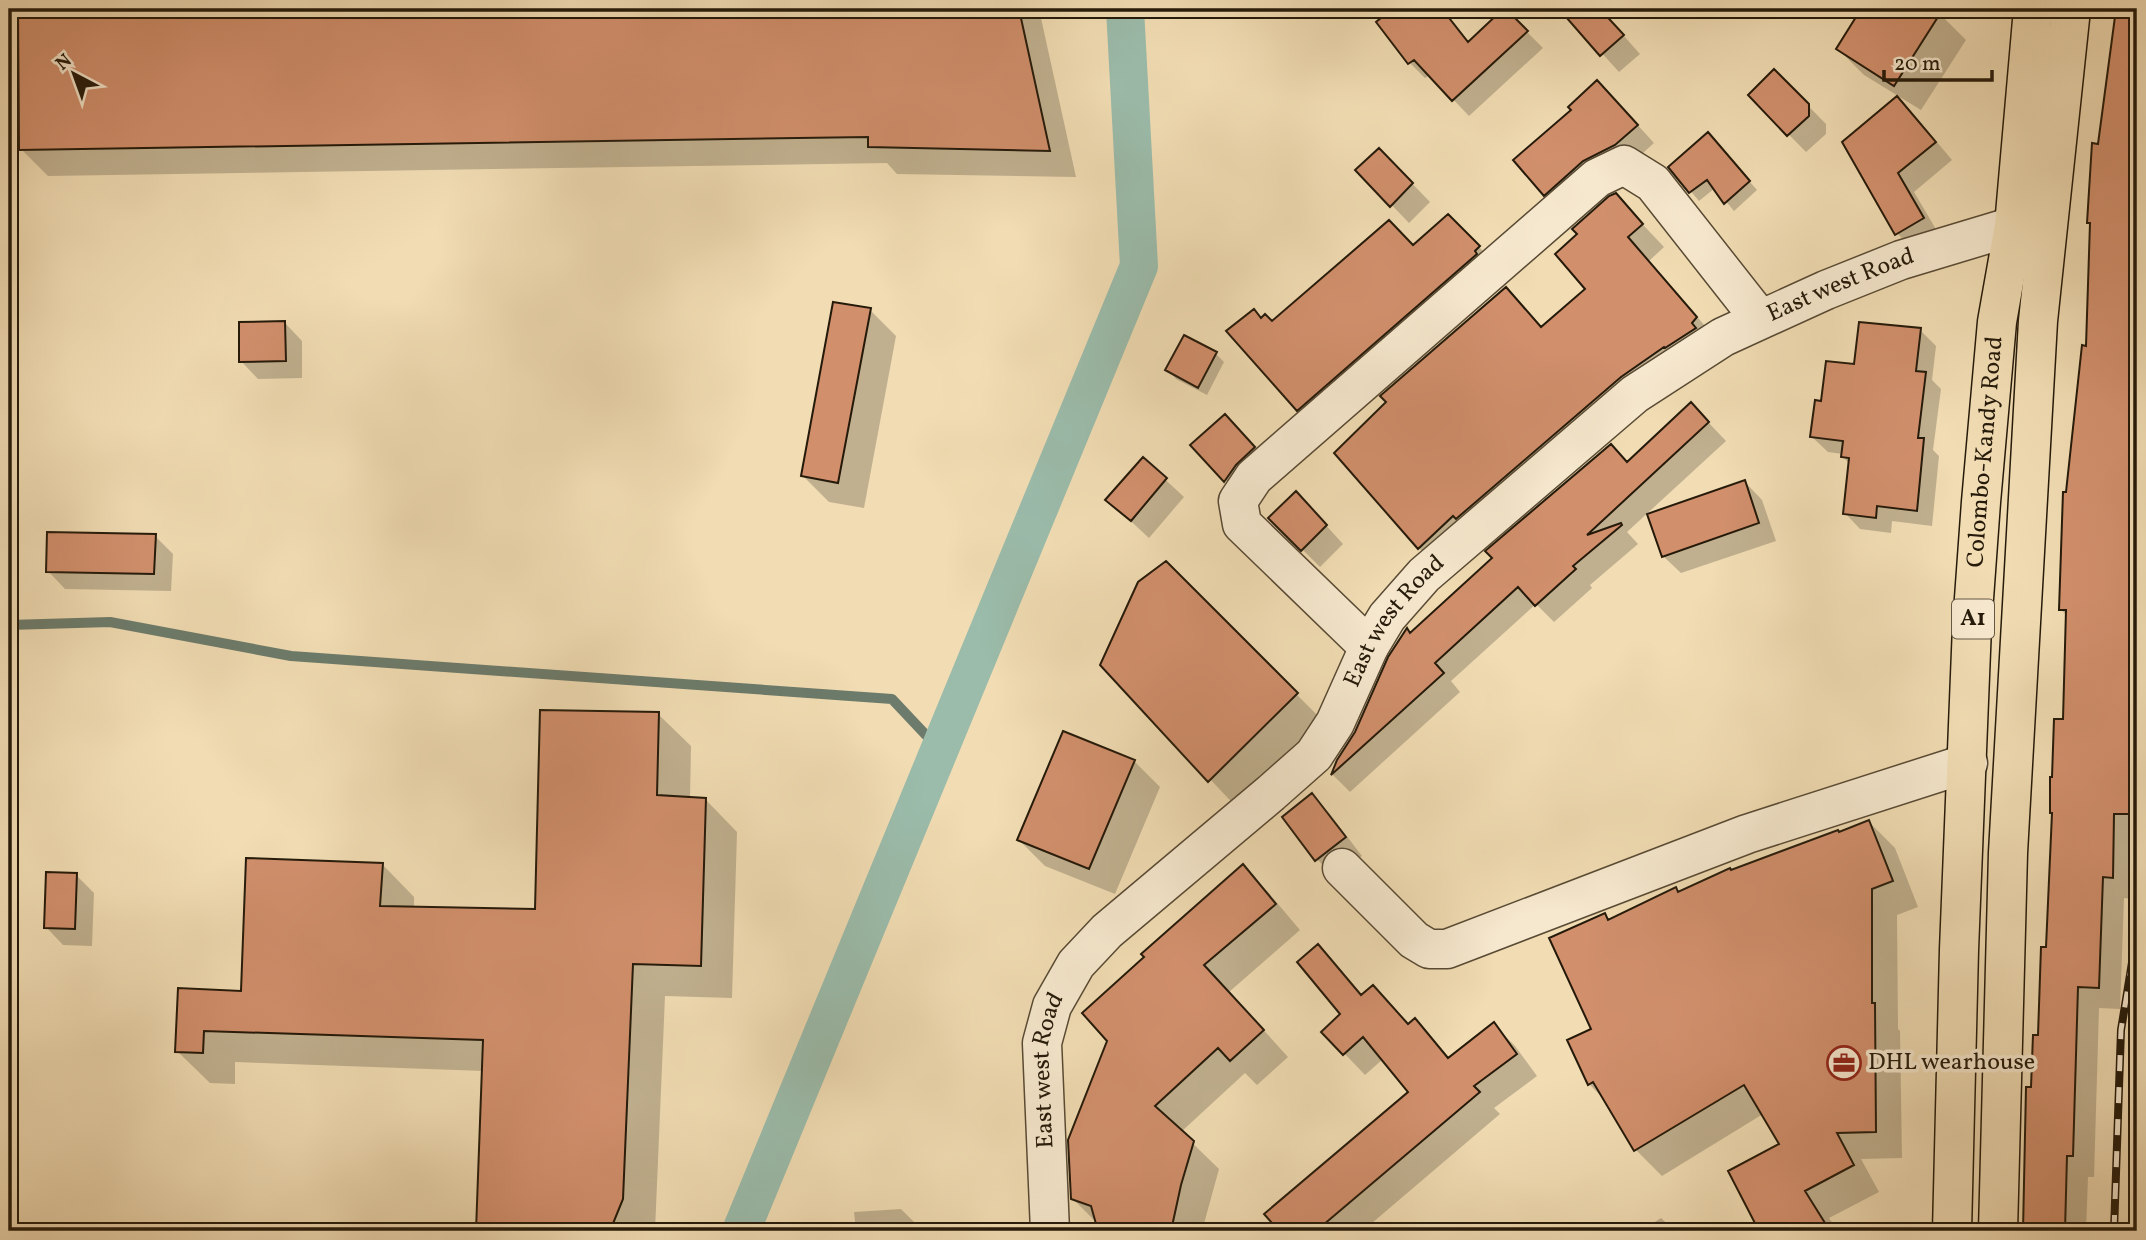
<svg xmlns="http://www.w3.org/2000/svg" width="2146" height="1240" font-family="Vollkorn,serif">
  <style>
    .shadow { fill: #0003 }
    .lines { fill: none; stroke-linecap: round; stroke-linejoin: round }
    .stream { stroke: #6c7b6b; stroke-width: 10 }
    .canal { stroke: #9bbcab; stroke-width: 38 }
    .building { fill: #d18f6c; stroke: #251a0a; stroke-width: 2 }
    .minor-casing { stroke: #584a34; stroke-width: 41 }
    .highway-casing { stroke: #251a0a; stroke-width: 41 }
    .minor { stroke: #f6e8ce; stroke-width: 38 }
    .highway { stroke: #f1dcb3; stroke-width: 38 }
    .rail-casing { stroke: #251a0a; stroke-width: 8 }
    .rail { stroke: #f6e8ce; stroke-width: 5; stroke-dasharray: 16; stroke-linecap: butt }
    .labels { text-anchor: middle; dominant-baseline: central; stroke-width: 7; stroke-linejoin: round; paint-order: stroke }
    .shield { fill: #f6e8ce; stroke: #645845; stroke-width: 2 }
    .shield-label { font-size: 23px; font-weight: bold; fill: #251a0a }
    .street-label { font-size: 24px; fill: #251a0a; stroke: #f6e8ce }
    .poi-label { font-size: 24px; fill: #251a0a; stroke: #f6e8ce; text-anchor: start }
  </style>
  <rect width="100%" height="100%" fill="#f1dcb3"/>
  <filter id="stains"><feTurbulence type="fractalNoise" baseFrequency=".00286" numOctaves="4"/><feColorMatrix values="0 0 0 0 .2 0 0 0 0 .09 0 0 0 0 .02 0 0 0 .5 -.17"/></filter>
  <radialGradient id="worn" r=".72"><stop offset=".6" stop-color="#630" stop-opacity="0"/><stop offset="1" stop-color="#630" stop-opacity=".3"/></radialGradient>
  <path class="shadow" d="M19,9H1039L1076,177L897,174L887,163L48,176L21,149Z
    M1395,9H1443L1470,43L1505,10L1543,48L1469,116L1430,75L1425,78L1410,63L1378,22Z
    M1579,9H1600L1640,54L1619,72L1569,17Z
    M1863,9H1932L1940,14L1966,40L1921,110L1864,75L1838,49Z
    M2118,9H2137V835H2136L2134,899L2124,898L2120,1009L2099,1008L2094,1177H2088L2086,1231H2024L2028,1089H2033L2040,1037L2064,721L2068,616L2061,610L2068,494L2087,348L2091,225L2089,222Z
    M1774,71L1826,124V134L1806,152L1750,95Z
    M1897,98L1915,116L1952,160L1914,192L1940,236L1914,251L1897,233Z
    M1615,100L1654,143L1633,162L1562,212L1545,194Z
    M1716,143L1757,190L1734,211L1715,188L1699,201L1670,167Z
    M1397,168L1430,202L1409,223L1358,170Z
    M1615,195L1664,247L1649,261L1718,341L1442,570L1419,548L1506,289L1543,328L1588,289Z
    M1448,216L1502,270L1321,432L1298,410L1254,311L1262,319L1272,323L1413,247Z
    M870,310L896,336L864,508L829,502L803,476Z
    M285,323L302,341V378L258,379L241,361Z
    M1920,330L1936,346L1932,380L1941,389L1933,450L1939,456L1932,526L1892,521L1891,533L1860,529L1845,513L1850,464L1843,457V454L1828,452L1812,437L1822,403L1855,366Z
    M1216,354L1224,362L1207,395L1176,379L1168,370Z
    M1225,416L1272,465L1243,498L1193,445Z
    M1708,422L1726,441L1627,532L1638,544L1590,585L1592,588L1554,622L1536,604L1451,681L1460,692L1350,792L1333,775L1338,761L1357,733L1411,635L1628,463Z
    M1143,459L1184,497L1149,538L1108,500Z
    M1745,482L1762,500L1776,541L1681,573L1663,556Z
    M1313,511L1343,544L1320,567L1271,518Z
    M155,536L173,554L171,591L65,589L48,571Z
    M1166,563L1330,728L1243,814L1102,665Z
    M658,714L691,746L690,799H705L737,832L732,998L665,996L655,1231H477L484,1071L235,1062V1084L210,1083L177,1051L382,864L414,897V908L536,911Z
    M1134,761L1160,787L1115,894L1045,866L1019,840Z
    M1312,796L1329,813L1362,856L1334,877L1317,859Z
    M1869,822L1895,848L1918,907L1897,915L1898,1029L1900,1031L1902,1158L1861,1159L1879,1192L1829,1218L1838,1231H1761L1730,1171L1782,1145L1763,1114L1662,1176L1636,1150L1606,1101L1589,1084L1604,915L1610,920L1676,889L1679,893L1731,872Z
    M1242,866L1268,892L1300,930L1229,992L1288,1057L1257,1085L1245,1073L1181,1132L1219,1169L1202,1231H1101L1098,1224L1072,1198Z
    M76,875L94,893L92,946L63,945L46,927Z
    M1318,947L1363,996L1394,1008L1409,1025L1415,1021L1450,1059L1494,1025L1515,1046L1537,1076L1494,1108L1500,1114L1365,1229L1367,1231H1281L1267,1214L1411,1092L1383,1059L1365,1075L1324,1032L1342,1015Z
    M901,1209L923,1231H856L854,1212Z
    M1661,1218L1675,1231H1641Z"/>
  <g class="lines">
    <path class="stream" d="M9,625L110,622L291,656L892,699L940,750"/>
    <path class="canal" d="M741,1231L1139,266L1125,9"/>
  </g>
  <path class="building" d="M18,9H1019L1050,151L868,147V137L19,150Z
    M1392,9H1442L1468,42L1503,9H1506L1528,31L1452,101L1414,60L1408,64L1376,22Z
    M1559,9H1600L1624,35L1600,56Z
    M1861,9H1943L1894,86L1836,49Z
    M2116,9H2137V715H2131L2129,814H2114L2113,878L2103,877L2099,988L2078,987L2073,1156H2067L2065,1231H2023L2026,1087H2031L2033,1035H2038L2041,947H2046L2052,813H2050V777H2052L2054,719H2063L2066,610H2059L2063,492H2066L2082,345L2086,346L2090,223H2087L2092,143L2098,144Z
    M1774,69L1809,104V116L1787,136L1748,95Z
    M1597,80L1638,125L1615,145L1583,161L1544,196L1513,160L1571,110L1568,107Z
    M1897,96L1936,142L1898,173L1924,218L1895,235L1842,142Z
    M1708,132L1750,181L1724,204L1707,180L1689,193L1668,167Z
    M1379,148L1413,183L1390,207L1355,170Z
    M1616,193L1643,224L1628,237L1697,317L1692,323L1696,328L1665,348L1664,347L1621,377L1456,519L1453,516L1418,549L1334,453L1386,402L1380,396L1506,287L1541,327L1585,289L1555,254L1577,234L1572,229L1609,196Z
    M1448,214L1480,246L1475,251L1477,254L1297,411L1226,331L1254,309L1261,318L1265,314L1272,321L1389,220L1413,245Z
    M833,302L871,308L838,483L801,476Z
    M285,321L286,361L239,362V322Z
    M1859,322L1921,328L1916,371L1926,372L1918,438H1924L1917,511L1877,506L1876,518L1843,514L1849,458L1841,457L1843,441L1810,437L1815,400L1821,401L1826,361L1854,364Z
    M1184,335L1217,352L1198,388L1165,370Z
    M1691,402L1709,422L1587,535L1621,523L1622,525L1573,566L1576,569L1535,606L1518,587L1435,663L1444,673L1331,775L1337,760L1355,732L1388,657L1407,628L1410,633L1492,558L1485,551L1611,444L1627,462Z
    M1225,414L1255,447L1236,465L1224,482L1190,445Z
    M1143,457L1167,478L1131,521L1105,500Z
    M1745,480L1759,523L1662,557L1647,514Z
    M1296,491L1327,525L1301,551L1268,518Z
    M47,532L156,534L154,574L46,572Z
    M1166,561L1298,693L1208,782L1100,665L1138,582Z
    M540,710L659,712L657,795L706,798L701,966L633,964L623,1199L610,1231H476L483,1040L204,1031L203,1053L175,1052L178,988L241,991L246,858L383,863L380,906L535,909Z
    M1063,731L1135,760L1089,869L1017,840Z
    M1312,793L1346,837L1315,861L1282,817Z
    M1869,820L1893,881L1872,889V1003H1875L1876,1132L1837,1133L1854,1165L1805,1191L1830,1231H1759L1728,1171L1779,1144L1744,1085L1634,1151L1593,1082L1588,1085L1567,1040L1591,1029L1549,938L1605,913L1608,920L1676,887L1678,892L1730,868L1731,870L1838,830L1839,832Z
    M1243,864L1276,904L1204,965L1264,1030L1230,1061L1218,1048L1155,1106L1194,1141L1181,1185L1171,1231H1098L1091,1206L1071,1199L1068,1140L1107,1041L1082,1013L1144,957L1141,954Z
    M46,872L77,873L75,929L44,928Z
    M1318,944L1361,995L1373,985L1408,1024L1415,1018L1448,1058L1494,1022L1517,1054L1474,1086L1480,1092L1316,1231H1279L1264,1214L1408,1092L1363,1037L1343,1055L1321,1032L1340,1014L1297,962Z"/>
  <g class="lines">
    <g class="minor-casing">
      <g id="minor">
        <path d="M1369,647L1242,524L1238,501L1254,477L1597,178L1624,165L1653,183L1760,319"/>
        <path d="M1342,868L1414,940L1429,949H1447L1747,834L1968,763"/>
        <path id="s1" d="M1050,1231L1042,1043L1052,1006L1076,964L1107,931L1271,793L1314,755L1335,723L1369,647L1387,617L1424,575L1635,394L1723,337L1826,290L1901,260L2014,226"/>
      </g>
    </g>
    <g class="highway-casing">
      <g id="highway">
        <path id="s2" d="M1952,1231L1959,950L1972,626L1981,502L1997,322L2014,226L2033,9"/>
        <path d="M1998,1231L2008,853L2038,321L2071,9"/>
      </g>
    </g>
    <use href="#minor" class="minor"/>
    <use href="#highway" class="highway"/>
    <g class="rail-casing">
      <path id="rail" d="M2114,1231L2121,1030L2137,932"/>
    </g>
    <use href="#rail" class="rail"/>
  </g>
  <defs>
    <g id="office-ring" transform="scale(1.75)"><circle r="9.5" fill="#f6e8ce" stroke="#8f2418" stroke-width="1.5"/><path d="M-6-3h4V-5.5h4V-3h4V5H-6ZM-1-4.5V-3h2v-1.5ZM-6 0V1H6V0Z" fill="#8f2418"/></g>
  </defs>
  <g fill-rule="evenodd">
    <use href="#office-ring" x="1844" y="1063"/>
  </g>
  <g class="labels">
    <rect class="shield" x="1952" y="599.5" width="42" height="39" rx="5"/>
    <g class="shield-label">
      <text x="1973" y="619">A1</text>
    </g>
    <g class="street-label">
      <text stroke="none"><textPath href="#s1" startOffset="1316">East west Road</textPath></text>
      <text stroke="none"><textPath href="#s2" startOffset="780">Colombo-Kandy Road</textPath></text>
      <text stroke="none"><textPath href="#s1" startOffset="749">East west Road</textPath></text>
      <text stroke="none"><textPath href="#s1" startOffset="161">East west Road</textPath></text>
    </g>
    <g class="poi-label">
      <text x="1868" y="1063">DHL wearhouse</text>
    </g>
  </g>
  <rect width="2146" height="1240" fill="none" stroke="#f1dcb3" stroke-width="35"/>
  <rect x="10" y="10" width="2125" height="1219" fill="none" stroke="#251a0a" stroke-width="3.5"/>
  <rect x="18" y="18" width="2111" height="1205" fill="none" stroke="#251a0a" stroke-width="2"/>
  <g transform="translate(74 74) rotate(319)" stroke="#f6e8ce" stroke-width="5" paint-order="stroke">
  <path d="M0-5L12 26L0 18L-12 26Z" fill="#251a0a"/>
  <text y="-10" font-size="19" font-weight="bold" text-anchor="middle" fill="#251a0a">N</text>
  </g>
  <path d="M1884 70v10h108v-10" fill="none" stroke="#251a0a" stroke-width="3.5"/>
  <text x="1894" y="70" font-size="21" fill="#251a0a" stroke="#f6e8ce" stroke-width="5" paint-order="stroke">20 m</text>
  <rect width="100%" height="100%" filter="url(#stains)"/>
  <rect width="100%" height="100%" fill="url(#worn)"/>
</svg>
